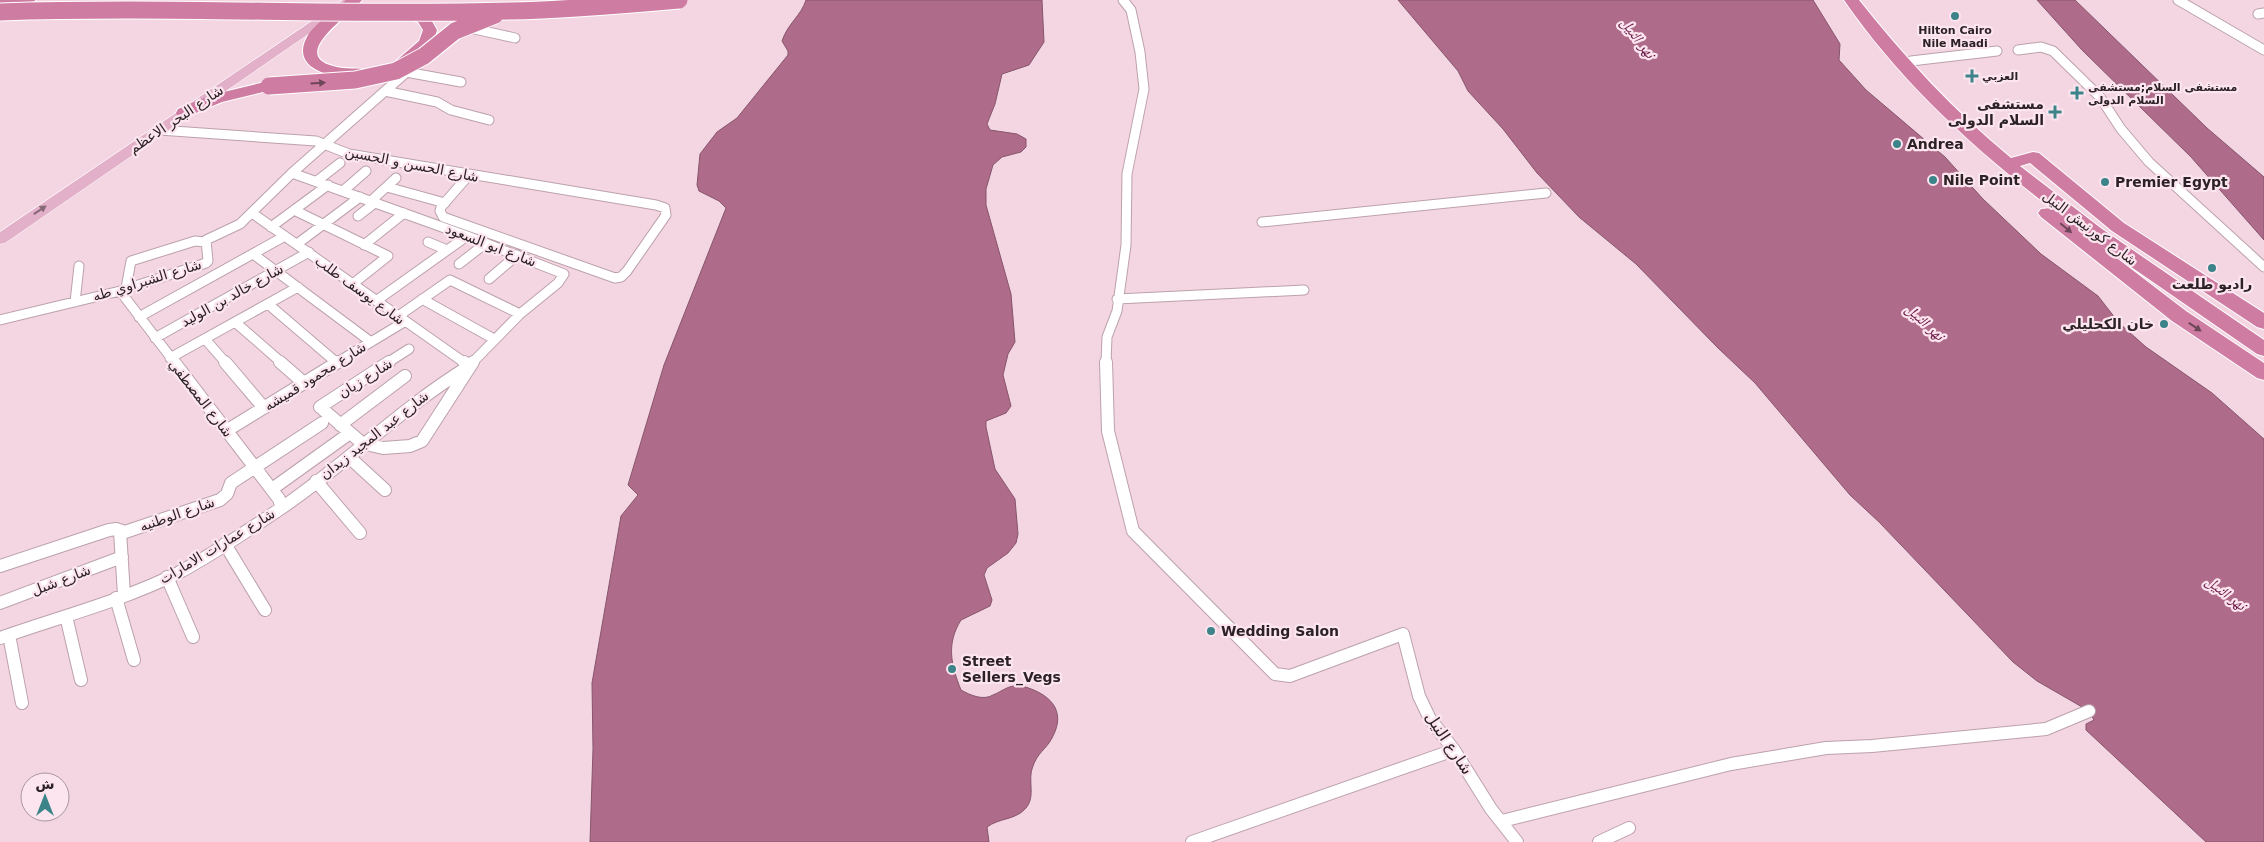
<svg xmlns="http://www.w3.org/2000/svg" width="2264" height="842" font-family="'DejaVu Sans','Noto Naskh Arabic',sans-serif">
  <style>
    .water { fill: #ae6b8a; stroke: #87556c }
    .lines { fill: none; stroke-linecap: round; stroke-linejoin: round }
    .street-far1-casing { stroke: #bca1ac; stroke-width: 11 }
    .street-casing { stroke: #bca1ac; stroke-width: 14 }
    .primary-casing { stroke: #fff; stroke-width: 1 }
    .highway-casing { stroke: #fff; stroke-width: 2 }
    .street-far1 { stroke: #fff; stroke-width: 9 }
    .street { stroke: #fff; stroke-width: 12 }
    .primary { fill: #e2b0c8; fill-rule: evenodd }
    .highway { fill: #cf7ca3; fill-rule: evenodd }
    .highway-bridge-casing { stroke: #fff; stroke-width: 19; stroke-linecap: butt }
    .highway-bridge { stroke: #cf7ca3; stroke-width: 17 }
    .oneway { fill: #6d4658 }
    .oneway2 { fill: #876977 }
    .poi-dot { fill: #3c8489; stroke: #fce5ee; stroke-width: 2 }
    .labels { text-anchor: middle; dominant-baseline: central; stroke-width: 4.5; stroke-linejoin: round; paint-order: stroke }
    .far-poi-label { font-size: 11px; font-weight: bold; fill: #2c2226; stroke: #fce5ee; text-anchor: start }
    .poi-label { font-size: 14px; font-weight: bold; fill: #2c2226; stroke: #fce5ee; text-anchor: start }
    .street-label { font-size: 14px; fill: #2c2226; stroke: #fce5ee }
    .water-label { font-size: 15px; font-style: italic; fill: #691745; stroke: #fce5ee }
    .near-street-label { font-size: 16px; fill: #2c2226; stroke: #fce5ee }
  </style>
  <rect width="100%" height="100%" fill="#f3d6e2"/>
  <path class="water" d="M806,0H1042L1044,42L1029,65L1002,74L995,104L987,124L990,130L1017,134L1026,139V147L1021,152L1002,157L993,165L986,189V205L1011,294L1015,342L1008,354L1003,375L1011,406L1006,413L986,421V427L995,469L1015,499L1018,534L1016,543L1008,553L987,568L984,575L992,600L990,606L961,620C946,644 951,665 961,690C970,695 983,701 993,695C1003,691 1009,684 1022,686C1048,693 1068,709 1052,738C1046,750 1037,752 1032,769C1028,782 1036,798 1025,809C1015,820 999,818 987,827L989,842H590L593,749L592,683L621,516L638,495L628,485L664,365L726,208L719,201L699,191L697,185L700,154L717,132L737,118L788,55V51L782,41C788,23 801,16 806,0Z
    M1398,0H1813L1840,44L1839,60L1866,90L1945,157L1983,199L2041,254L2098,296L2119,323L2146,347L2212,393L2264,439V842H2206L2086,730V724L2094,720L2089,711L2037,681L2013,662L1879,522L1850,495L1755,383L1718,348L1636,264L1579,217L1537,173L1503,129L1468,91L1458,71Z
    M2037,0H2075L2207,128L2264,177V240L2191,157L2082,50Z"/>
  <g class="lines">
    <g class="street-far1-casing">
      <path id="street-far1" d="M2178,0L2264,50
        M552,2L571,0
        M2258,14L2264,13
        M470,28L515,38
        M2018,50L2041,47L2053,51L2100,97L2121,129L2149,162L2264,267
        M1911,61L1997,51
        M406,72L461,82
        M385,91L437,102L451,110L489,120
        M159,130L316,141L349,154L656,205L665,208L666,215L627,271L621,277L615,278L443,217L440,211L441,207L469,175
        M292,173L467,236L564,274L558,283L520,314L472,363
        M317,181L340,163
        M387,187L445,203
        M343,191L366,171
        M371,201L396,178
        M294,210L388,256L354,283
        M252,213L465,363
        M358,216L376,202
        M1262,222L1546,193
        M271,227L328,185
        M428,242L447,250
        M297,244L360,197
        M364,245L404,213
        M253,254L371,342
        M459,264L486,243
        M489,279L517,255
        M126,288L131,261L195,241L205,242
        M120,291L175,363
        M422,299L494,339
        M1117,299L1304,290
        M376,301L467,236
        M75,302L79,266
        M268,304L337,363
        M139,317L285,236
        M397,317L450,280L520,314
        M0,320L120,291L206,263L208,261L206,240L240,224L292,173L410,69
        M235,322L282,363
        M155,338L309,252
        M205,339L226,363
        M170,358L298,287
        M336,363L404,322
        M387,363L409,349
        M1106,363L1107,337L1117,311L1126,245L1127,174L1144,89L1140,52L1131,10L1123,0"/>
    </g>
    <g class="street-casing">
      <path id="street" d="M174,362L279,499L281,506
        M225,362L264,408
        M280,362L304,383
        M389,362L320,407L362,443L383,448L410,446L422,441L473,362
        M464,362L469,366
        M1106,362L1108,431L1133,531L1275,674L1290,676L1403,634L1419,696L1430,719L1454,750L1491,809L1517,842
        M340,425L405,376
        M226,431L338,362
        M349,457L385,490
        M316,481L360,533
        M272,489L350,433
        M120,531L124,595
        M225,544L265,610
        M0,566L109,530L116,529L125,532L220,500L227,494L231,483L322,423
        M167,577L193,637
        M116,598L134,660
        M0,603L122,557
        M66,616L81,680
        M9,635L22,703
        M0,638C59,617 122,601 178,573C210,556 241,535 271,515C340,470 398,410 468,367
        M1502,821L1731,764L1826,748L1872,746L2046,729L2089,711
        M1192,842L1454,750
        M1599,842L1629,828"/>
    </g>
    <g class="primary-casing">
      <path id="primary" d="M343,0H358L5,243L0,244V232Z"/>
    </g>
    <g class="highway-casing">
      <path id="highway" d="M0,0H36L29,4L0,7Z
        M346,0H362C352,14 288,54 333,66C346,70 359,67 371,70L374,73L371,76C347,82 287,74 307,37C313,25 336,9 346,0Z
        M1844,0H1859C1905,58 1954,111 2011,158L2033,152L2039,153L2124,223L2264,313V329L2257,327L2112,231L2030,163L2020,166L2102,229L2264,340V356L2257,354L2101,246L2186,311L2264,363V380L2257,378L2172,321L2041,217L2038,213L2041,209L2051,208C1974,149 1899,80 1844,0Z
        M401,7L429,16L437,30C433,45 421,61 405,65L397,60L419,41L423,30L418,22L396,14L394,11Z
        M269,81L275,83L277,86L275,89L222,102L184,118L178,117L176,113L178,109L211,95Z"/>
    </g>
    <use href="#street-far1" class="street-far1"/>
    <use href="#street" class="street"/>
    <use href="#primary" class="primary"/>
    <use href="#highway" class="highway"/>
    <g class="highway-bridge-casing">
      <path id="highway-bridge" d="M0,12C170,6 340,16 510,11C566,10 623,5 679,0
        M269,86L355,80L396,71L424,56L455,31L495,15"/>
    </g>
    <use href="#highway-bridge" class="highway-bridge"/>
  </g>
  <defs><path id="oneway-solid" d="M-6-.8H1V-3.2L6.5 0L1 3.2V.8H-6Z" transform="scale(1.25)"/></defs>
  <g class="oneway">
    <use href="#oneway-solid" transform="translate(318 83) rotate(-4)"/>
    <use href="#oneway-solid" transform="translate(2066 228) rotate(40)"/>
    <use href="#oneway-solid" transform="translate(2195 327) rotate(34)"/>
  </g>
  <use class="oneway2" href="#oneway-solid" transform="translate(40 210) rotate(-34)"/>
  <g class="poi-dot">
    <circle cx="1955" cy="16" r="5"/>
    <path d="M1969.5 68.5h5v5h5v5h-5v5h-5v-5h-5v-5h5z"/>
    <path d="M2074.5 85.5h5v5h5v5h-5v5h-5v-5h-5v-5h5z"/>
    <path d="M2052.5 104.5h5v5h5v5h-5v5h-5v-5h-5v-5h5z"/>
    <circle cx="1897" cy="144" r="5"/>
    <circle cx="1933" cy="180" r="5"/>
    <circle cx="2105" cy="182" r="5"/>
    <circle cx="2212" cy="268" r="5"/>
    <circle cx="2164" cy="324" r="5"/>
    <circle cx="1211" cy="631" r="5"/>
    <circle cx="952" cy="669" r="5"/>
  </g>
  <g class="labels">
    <g class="far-poi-label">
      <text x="1955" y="30" text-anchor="middle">Hilton Cairo<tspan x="1955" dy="13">Nile Maadi</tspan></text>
      <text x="1982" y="76">العزبي</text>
      <text x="2088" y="87">مستشفى السلام;مستشفى<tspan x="2088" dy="13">السلام الدولى</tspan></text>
    </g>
    <g class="poi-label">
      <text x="2044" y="104" text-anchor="end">مستشفى<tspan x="2044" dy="16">السلام الدولى</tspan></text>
      <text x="1907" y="144">Andrea</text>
      <text x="1943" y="180">Nile Point</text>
      <text x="2115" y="182">Premier Egypt</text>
      <text x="2212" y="284" text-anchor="middle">راديو طلعت</text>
      <text x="2154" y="324" text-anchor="end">خان الكحليلي</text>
      <text x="1221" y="631">Wedding Salon</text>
      <text x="962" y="661">Street<tspan x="962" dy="16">Sellers_Vegs</tspan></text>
    </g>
    <g class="street-label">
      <text transform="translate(176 119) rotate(-34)">شارع البحر الاعظم</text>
      <text transform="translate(412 164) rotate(11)">شارع الحسن و الحسين</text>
      <text transform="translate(2090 228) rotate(37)">شارع كورنيش النيل</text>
      <text transform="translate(491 245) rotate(21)">شارع ابو السعود</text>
      <text transform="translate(147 280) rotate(-17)">شارع الشبراوي طه</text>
      <text transform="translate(360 290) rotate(36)">شارع يوسف طلب</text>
      <text transform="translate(232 295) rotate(-29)">شارع خالد بن الوليد</text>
      <text transform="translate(315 376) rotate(-32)">شارع محمود قميشه</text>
      <text transform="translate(365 378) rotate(-32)">شارع زيان</text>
      <text transform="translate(201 398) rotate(52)">شارع المصطفي</text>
      <text transform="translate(374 435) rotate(-38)">شارع عبد المجيد زيدان</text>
      <text transform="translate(177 514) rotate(-19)">شارع الوطنيه</text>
      <text transform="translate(217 546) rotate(-31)">شارع عمارات الامارات</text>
      <text transform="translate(61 580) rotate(-21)">شارع شبل</text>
    </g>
    <g class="water-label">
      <text transform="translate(1638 38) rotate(53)">نهر النيل</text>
      <text transform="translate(1925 322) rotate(43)">نهر النيل</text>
      <text transform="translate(2226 593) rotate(38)">نهر النيل</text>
    </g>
    <g class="near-street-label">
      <text transform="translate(1449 743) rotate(56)">شارع النيل</text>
    </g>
  </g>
  <g transform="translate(45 797)"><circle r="24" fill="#fce5ee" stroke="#a9979e"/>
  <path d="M0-4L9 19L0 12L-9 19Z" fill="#3c8489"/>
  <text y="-8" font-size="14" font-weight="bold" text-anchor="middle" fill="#2c2226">ش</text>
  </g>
</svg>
